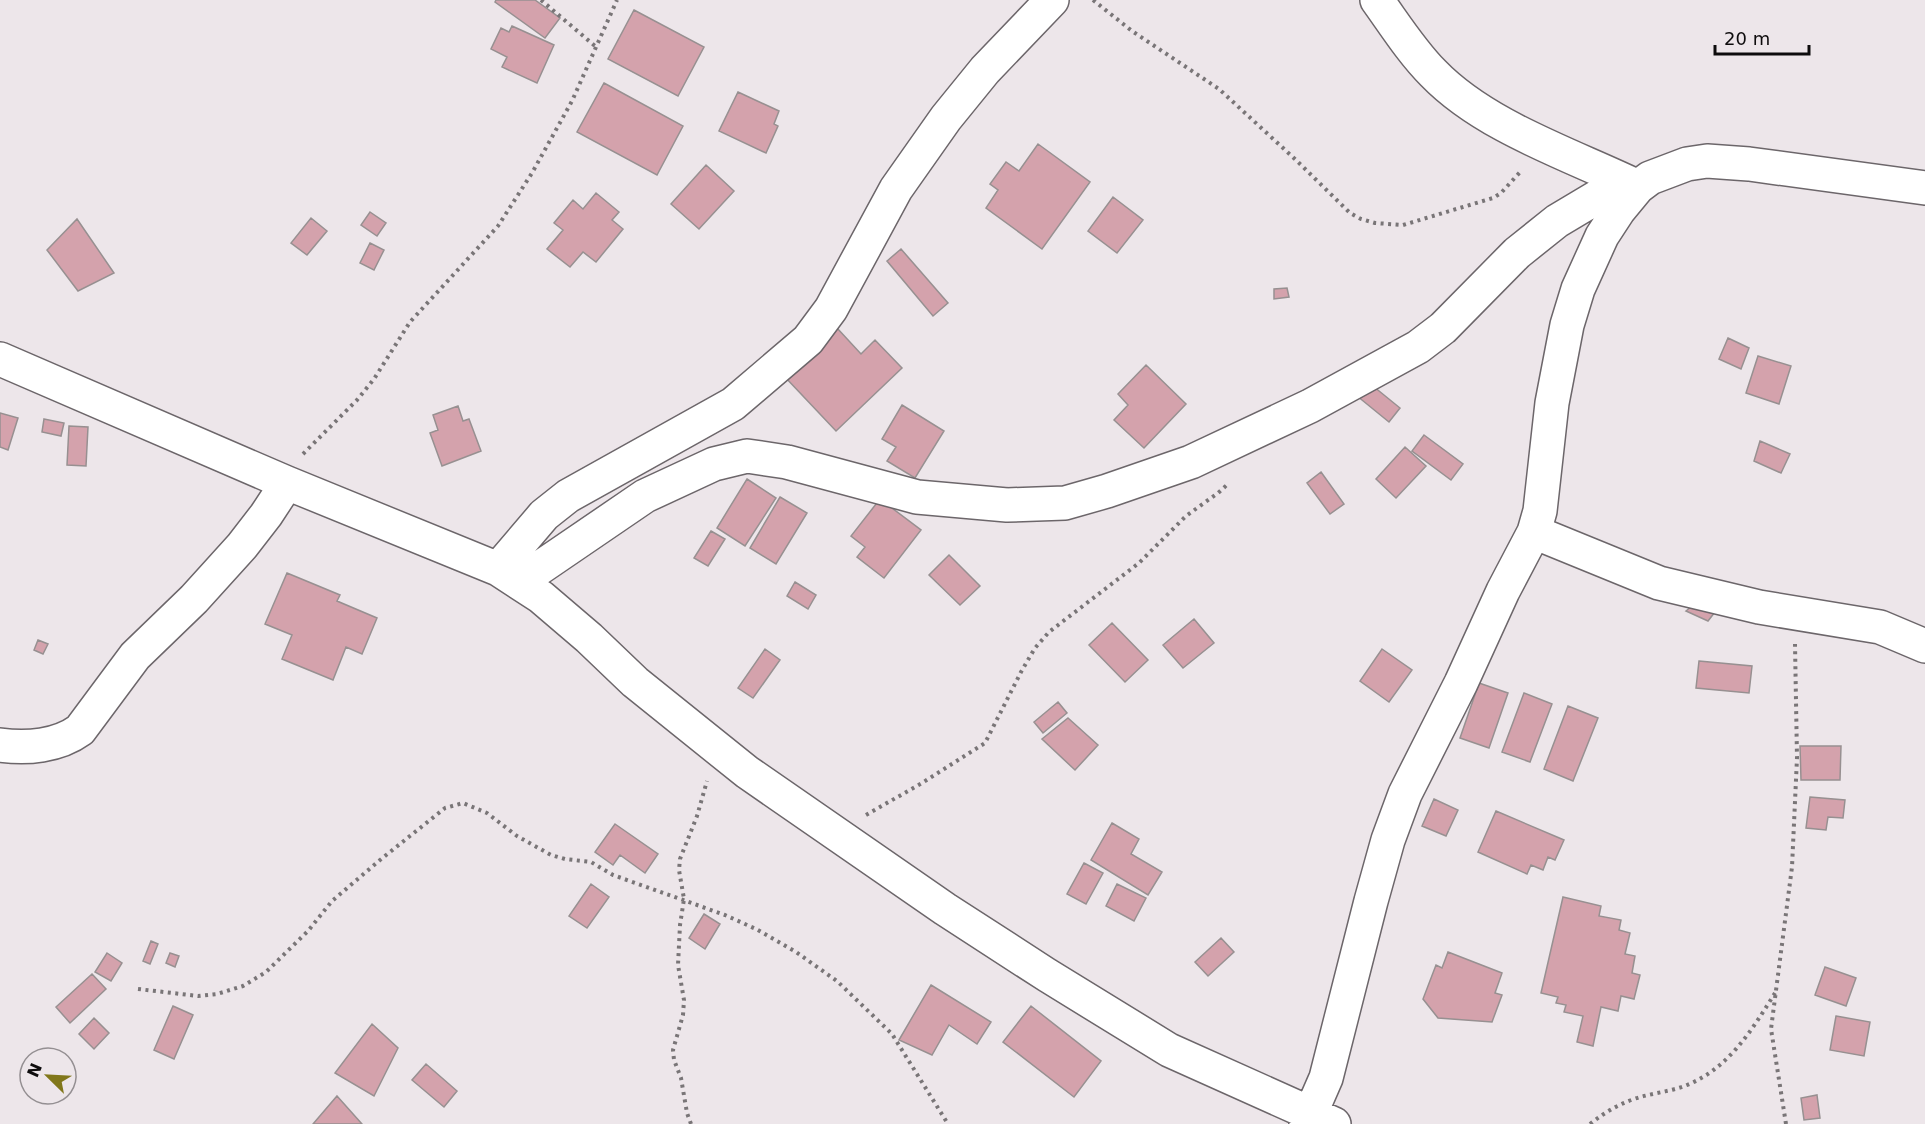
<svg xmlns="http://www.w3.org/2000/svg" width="1925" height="1124" font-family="'DejaVu Sans',sans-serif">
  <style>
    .building { fill: #d4a2ac; stroke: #979091; stroke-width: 1.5 }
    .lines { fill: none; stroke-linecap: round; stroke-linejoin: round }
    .minor-casing { stroke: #6c666a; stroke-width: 36 }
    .path { stroke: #797577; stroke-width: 4; stroke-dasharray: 3 4.5; stroke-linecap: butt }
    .minor { stroke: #fff; stroke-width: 33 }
  </style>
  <rect width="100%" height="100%" fill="#ede6ea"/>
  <path class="building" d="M496,0H535L560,18L545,38L495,2Z
    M634,10L704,47L678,96L608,59Z
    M512,26L554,45L537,83L502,67L507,57L491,49L501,28L509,32Z
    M604,83L683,126L657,175L577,132Z
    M738,92L779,111L774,124L778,126L766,153L719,131Z
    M1038,144L1090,182L1042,249L986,208L998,190L990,184L1006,162L1019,171Z
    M706,165L734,191L699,229L671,204Z
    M596,193L619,212L612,220L623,229L596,262L583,252L570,267L547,249L563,230L554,223L573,200L583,209Z
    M1113,197L1143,220L1117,253L1088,231Z
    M370,212L386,223L377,236L361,225Z
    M311,218L327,231L307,255L291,243Z
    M77,219L114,273L78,291L47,250Z
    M370,243L384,250L374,270L360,263Z
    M901,249L948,303L933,316L887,261Z
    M1287,288L1289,297L1274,299V289Z
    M837,328L861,354L875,340L902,368L836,431L785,377Z
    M1728,338L1749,348L1741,369L1719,359Z
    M1758,356L1791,366L1779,404L1746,393Z
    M1146,365L1186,404L1144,448L1114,420L1128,405L1118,394Z
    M1368,382L1400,408L1389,422L1357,396Z
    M902,405L944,431L915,478L887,461L896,447L882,439Z
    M458,406L463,421L469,419L481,451L442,466L430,433L438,430L433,415Z
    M0,413L18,418L8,450L0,447Z
    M44,419L64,423L61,436L42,432Z
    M69,426L88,427L86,466L67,465Z
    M1424,435L1463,464L1451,480L1412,451Z
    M1760,441L1790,454L1781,473L1754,461Z
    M1405,447L1426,466L1396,498L1376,479Z
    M1321,472L1344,504L1330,514L1307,483Z
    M747,479L776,498L745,546L717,528Z
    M780,497L807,513L776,564L750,548Z
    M880,499L921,530L884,578L857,557L865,547L851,536Z
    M711,531L725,539L708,566L694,558Z
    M949,555L980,586L960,605L929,575Z
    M287,573L340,595L337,601L377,618L362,654L346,647L333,680L282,659L292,635L265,624Z
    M795,582L816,595L808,609L787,596Z
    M1698,601L1718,608L1708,621L1686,611Z
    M1194,619L1214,643L1183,668L1163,645Z
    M1112,623L1148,660L1125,682L1089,645Z
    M38,640L48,644L43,654L34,650Z
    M765,649L780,660L753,698L738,688Z
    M1382,649L1412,670L1389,702L1360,681Z
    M1699,661L1752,666L1749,693L1696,688Z
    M1479,683L1508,693L1489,748L1460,738Z
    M1524,693L1552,704L1530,762L1502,752Z
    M1058,702L1067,713L1043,733L1034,722Z
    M1568,706L1598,718L1573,781L1544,769Z
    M1068,718L1098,745L1075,770L1042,739Z
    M1800,746H1841L1840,780H1801Z
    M1810,797L1845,800L1843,818L1828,817L1826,830L1806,828Z
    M1434,799L1458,810L1446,836L1422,826Z
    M1496,811L1564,840L1555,860L1548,857L1543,870L1531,865L1527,874L1478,852Z
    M1112,823L1139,839L1131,854L1162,872L1148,895L1091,860Z
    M615,824L658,854L645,873L620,855L613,865L595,852Z
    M1084,863L1103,873L1086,904L1067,894Z
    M591,884L609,897L587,928L569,916Z
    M1117,884L1146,898L1134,921L1106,906Z
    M1563,897L1601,906L1599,916L1621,920L1619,930L1630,933L1625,954L1635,956L1632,973L1640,975L1634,999L1621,996L1618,1011L1601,1007L1593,1046L1577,1042L1583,1016L1564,1012L1566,1005L1556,1003L1558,997L1541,993Z
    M704,914L720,924L705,949L689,938Z
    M1221,938L1234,952L1208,976L1195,962Z
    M151,941L158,944L150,964L143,961Z
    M1448,952L1502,973L1495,993L1502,995L1492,1022L1438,1018L1423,999L1436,965L1442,968Z
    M107,953L122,963L111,981L95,972Z
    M170,953L179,956L175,967L166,963Z
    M1825,967L1856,978L1846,1006L1815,995Z
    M92,974L106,989L70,1023L56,1007Z
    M931,985L991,1022L977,1044L949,1025L932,1055L899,1040Z
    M173,1006L193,1015L174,1059L154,1050Z
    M1031,1006L1101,1061L1074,1097L1003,1042Z
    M1836,1016L1870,1022L1864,1056L1830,1050Z
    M94,1018L109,1033L94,1049L79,1034Z
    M372,1024L398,1048L374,1096L335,1073Z
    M426,1064L457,1091L444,1107L412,1080Z
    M1817,1095L1820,1118L1804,1120L1801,1098Z
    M337,1096L362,1124H313Z"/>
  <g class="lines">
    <g class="minor-casing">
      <path id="minor" d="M1377,0C1395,25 1412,52 1433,73C1485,127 1572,155 1638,187
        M0,359L287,483L498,569L541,597L589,638L635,682L747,772L945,909L1047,975L1169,1050L1334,1124
        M1534,532L1659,583L1759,607L1880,627L1925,646
        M498,569L544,515L568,496L733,404L808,340L831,309L896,189L946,118L985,70L1052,0
        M519,582L645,496L714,464L747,456L787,462L917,497L1007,505L1065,503L1107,491L1191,462L1310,406L1418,347L1443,328L1517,253L1557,221L1624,181
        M0,745C27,749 58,746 80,730L135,656L194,599L242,546L266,515L287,483
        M1306,1124L1326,1078L1371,901L1388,840L1405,794L1461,683L1503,591L1534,532L1540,511L1552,403L1567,325L1578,289L1602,236L1619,210L1638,187L1650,178L1687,164L1707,161L1749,164L1925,188"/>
    </g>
    <path class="path" d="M541,0L595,46
      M1093,0L1132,31L1219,89L1296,160L1350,213L1361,219L1375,223L1403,225L1493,198L1501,193L1522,170
      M303,454L357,400L374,379L410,322L498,226L532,173L572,101L617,0
      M866,815L922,783L985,743L1021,672L1035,648L1049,632L1139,563L1186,516L1218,493L1229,483
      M138,989L198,996L217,994L243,986L266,972L308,931L332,901L380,860L445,808L463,803L487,813L517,836L551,855L565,859L591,862L613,875L725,915L756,929L796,952L837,981L892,1034L948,1124
      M691,1124L687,1113L681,1078L674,1060L673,1050L683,1015L684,1000L678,965L680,925L684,899L679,870L680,859L697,816L707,781
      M1590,1124C1604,1113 1617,1105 1634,1099C1651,1093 1670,1092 1687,1085C1729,1068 1752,1030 1775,993
      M1786,1124L1771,1029L1792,867L1797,758L1795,644"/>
    <use href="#minor" class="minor"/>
  </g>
  <g transform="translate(48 1076) rotate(294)"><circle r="28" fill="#ede6ea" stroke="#948f92" stroke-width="1.5"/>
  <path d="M0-4.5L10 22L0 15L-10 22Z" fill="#81771b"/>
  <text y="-9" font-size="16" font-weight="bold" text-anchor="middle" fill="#0e0c0d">N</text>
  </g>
  <path d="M1715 45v9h94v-9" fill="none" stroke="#0e0c0d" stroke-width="3"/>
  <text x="1724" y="45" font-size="18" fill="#0e0c0d" stroke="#ede6ea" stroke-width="4.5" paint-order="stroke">20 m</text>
</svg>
